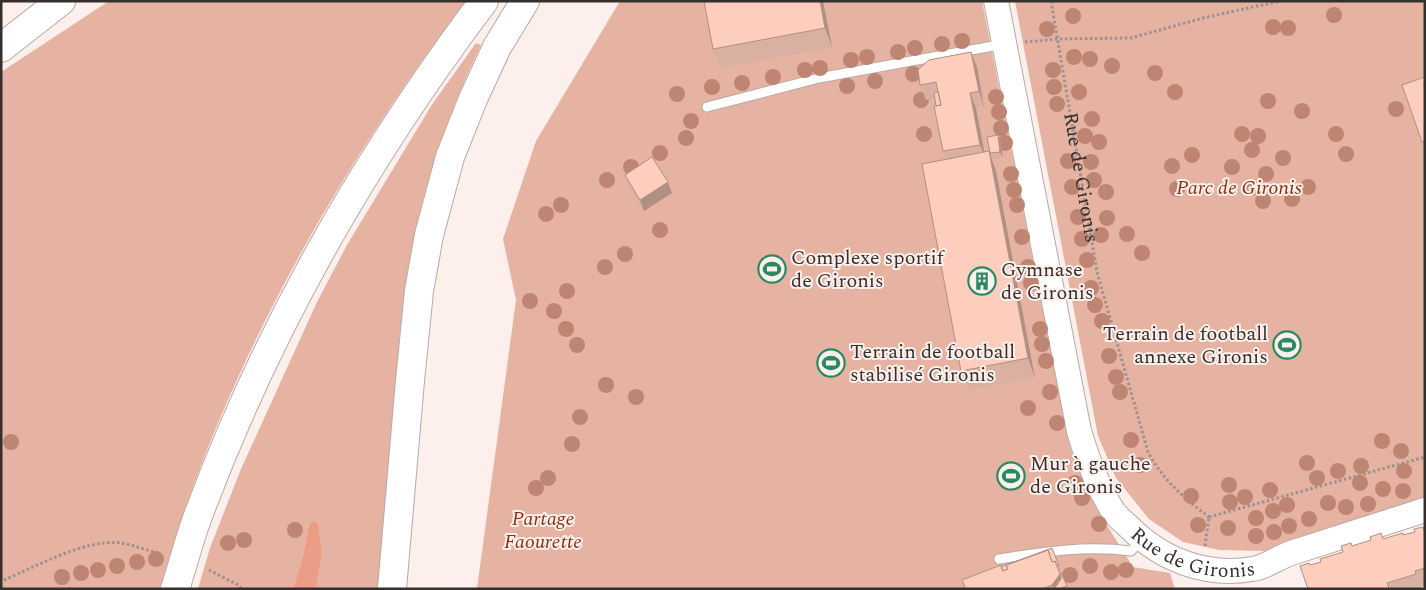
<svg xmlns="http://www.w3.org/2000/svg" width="1426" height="590" font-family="Spectral,serif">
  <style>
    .green { fill: #e6b2a2 }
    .water { fill: #eb9e85 }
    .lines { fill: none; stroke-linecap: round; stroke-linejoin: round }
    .lane-casing { stroke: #b7aaa6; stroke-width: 11 }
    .secondary-casing { stroke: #b7aaa6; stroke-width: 26 }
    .highway-casing { stroke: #b7aaa6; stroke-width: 30 }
    .path { stroke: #9b928f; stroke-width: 3; stroke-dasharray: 2.5 2.5; stroke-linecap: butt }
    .lane { stroke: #fff; stroke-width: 9 }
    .secondary { stroke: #fff; stroke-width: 24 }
    .highway { stroke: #fff; stroke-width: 28 }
    .tree { fill: #be8672 }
    .wall { fill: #dab0a3 }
    .shaded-wall { fill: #b19084 }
    .building { fill: #fdcdbd; stroke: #b19084 }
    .labels { text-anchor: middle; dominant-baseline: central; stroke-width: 4; stroke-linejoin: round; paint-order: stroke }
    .street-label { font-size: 20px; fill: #35302e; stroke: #fdefeb }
    .park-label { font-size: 20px; font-style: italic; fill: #8a310f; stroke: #fdefeb }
    .poi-label { font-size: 20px; fill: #35302e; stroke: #fdefeb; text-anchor: start }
  </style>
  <rect width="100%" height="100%" fill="#fdefeb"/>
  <path class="green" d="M109,1H466C335,173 218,380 160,589H1V72Z
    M620,1H982L1070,447L1096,508L1133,567L1170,573L1175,589H477L516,300L503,239L536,141Z
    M1015,1H1425V497L1329,531L1265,551L1219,550L1183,542L1149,519L1116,478L1098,436Z
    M476,43L481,45C446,118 420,195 407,275C399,325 397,376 393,426C389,481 383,535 378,589H316L322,555L309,524L303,555L293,589H198L210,548L241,469L317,302L347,245L433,103Z"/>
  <path class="water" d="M314,521L318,524L322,555L316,589H293L303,555L309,524Z"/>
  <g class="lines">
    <g class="lane-casing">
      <path id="lane" d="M707,107L819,78L1004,44
        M999,559C1042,552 1087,545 1131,551L1141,540"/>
    </g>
    <g class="secondary-casing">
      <g id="secondary">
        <path id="s2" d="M996,1L1079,431C1087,458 1098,487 1113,511C1117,517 1124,522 1129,527C1162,560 1206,577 1253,569C1266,567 1279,557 1291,553C1336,539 1380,524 1425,510"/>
      </g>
    </g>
    <g class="highway-casing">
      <path id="highway" d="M1,48L61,1
        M175,589C183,565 189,540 198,516C267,330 364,160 484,1
        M392,589L410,381L419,291L429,235L450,157L473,99L497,47L525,1"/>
    </g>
    <g class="path">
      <path id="s1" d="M1051,1L1097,272L1148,452C1162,479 1185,499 1209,517"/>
      <path d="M1025,42L1059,39L1131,38L1203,18L1280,1"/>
      <path d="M1209,517L1425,457"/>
      <path d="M1205,546L1209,517"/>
      <path d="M209,570L238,585L242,589"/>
      <path d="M4,580C35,567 87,538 121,543C133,545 146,550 158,553"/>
    </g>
    <use href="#lane" class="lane"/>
    <use href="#secondary" class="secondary"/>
    <use href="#highway" class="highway"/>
  </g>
  <g class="tree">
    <circle cx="1334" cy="15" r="8"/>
    <circle cx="1073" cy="16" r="8"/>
    <circle cx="1273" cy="27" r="8"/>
    <circle cx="1288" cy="28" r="8"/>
    <circle cx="1047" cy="29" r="8"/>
    <circle cx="962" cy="41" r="8"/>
    <circle cx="942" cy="44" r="8"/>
    <circle cx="915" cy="48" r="8"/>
    <circle cx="898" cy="52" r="8"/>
    <circle cx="867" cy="57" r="8"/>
    <circle cx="1074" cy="57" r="8"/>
    <circle cx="1090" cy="59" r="8"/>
    <circle cx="851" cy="60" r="8"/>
    <circle cx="1112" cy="66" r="8"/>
    <circle cx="820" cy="68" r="8"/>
    <circle cx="805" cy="70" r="8"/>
    <circle cx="1053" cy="70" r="8"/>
    <circle cx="1155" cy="73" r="8"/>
    <circle cx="913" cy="74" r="8"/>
    <circle cx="773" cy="77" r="8"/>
    <circle cx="875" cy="81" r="8"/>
    <circle cx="742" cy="83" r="8"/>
    <circle cx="847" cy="86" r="8"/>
    <circle cx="712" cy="87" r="8"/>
    <circle cx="1054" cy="87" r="8"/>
    <circle cx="1079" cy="92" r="8"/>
    <circle cx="1175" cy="92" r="8"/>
    <circle cx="677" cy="94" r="8"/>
    <circle cx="996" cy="97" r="8"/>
    <circle cx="921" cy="100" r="8"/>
    <circle cx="1268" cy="101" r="8"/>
    <circle cx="1057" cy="104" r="8"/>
    <circle cx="1396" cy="109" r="8"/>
    <circle cx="1302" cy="111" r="8"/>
    <circle cx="999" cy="112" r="8"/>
    <circle cx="1092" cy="119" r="8"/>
    <circle cx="691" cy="121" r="8"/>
    <circle cx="1001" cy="128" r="8"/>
    <circle cx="924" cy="134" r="8"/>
    <circle cx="1242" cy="134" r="8"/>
    <circle cx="1336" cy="134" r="8"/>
    <circle cx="1085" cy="136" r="8"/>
    <circle cx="1258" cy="136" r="8"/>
    <circle cx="686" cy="138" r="8"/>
    <circle cx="1099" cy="142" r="8"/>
    <circle cx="1005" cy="143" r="8"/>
    <circle cx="1252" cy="150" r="8"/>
    <circle cx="660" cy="153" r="8"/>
    <circle cx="1346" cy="154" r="8"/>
    <circle cx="1192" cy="155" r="8"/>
    <circle cx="1283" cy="158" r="8"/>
    <circle cx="1068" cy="161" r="8"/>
    <circle cx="1091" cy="162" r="8"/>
    <circle cx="1172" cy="166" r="8"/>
    <circle cx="631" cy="167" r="8"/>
    <circle cx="1232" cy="167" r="8"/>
    <circle cx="1011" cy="174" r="8"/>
    <circle cx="1266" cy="174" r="8"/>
    <circle cx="607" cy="180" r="8"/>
    <circle cx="1094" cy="180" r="8"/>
    <circle cx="1072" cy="187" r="8"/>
    <circle cx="1253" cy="187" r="8"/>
    <circle cx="1308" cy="187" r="8"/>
    <circle cx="1177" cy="189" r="8"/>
    <circle cx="1014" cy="190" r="8"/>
    <circle cx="1106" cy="192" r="8"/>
    <circle cx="1292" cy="199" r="8"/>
    <circle cx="1263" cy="201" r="8"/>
    <circle cx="561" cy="205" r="8"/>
    <circle cx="1017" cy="205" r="8"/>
    <circle cx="546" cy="214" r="8"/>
    <circle cx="1078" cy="217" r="8"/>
    <circle cx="1107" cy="218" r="8"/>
    <circle cx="660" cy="230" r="8"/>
    <circle cx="1127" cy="234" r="8"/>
    <circle cx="1101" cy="235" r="8"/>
    <circle cx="1022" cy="237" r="8"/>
    <circle cx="1082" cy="239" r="8"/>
    <circle cx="1142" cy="253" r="8"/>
    <circle cx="625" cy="254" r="8"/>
    <circle cx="1087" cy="260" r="8"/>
    <circle cx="605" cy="267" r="8"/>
    <circle cx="1028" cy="267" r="8"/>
    <circle cx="1031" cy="283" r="8"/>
    <circle cx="1091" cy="288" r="8"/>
    <circle cx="567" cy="291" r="8"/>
    <circle cx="530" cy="301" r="8"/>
    <circle cx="1095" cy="305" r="8"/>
    <circle cx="554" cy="311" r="8"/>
    <circle cx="1102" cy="321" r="8"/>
    <circle cx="566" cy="329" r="8"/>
    <circle cx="1040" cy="329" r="8"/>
    <circle cx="1042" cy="344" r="8"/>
    <circle cx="577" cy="345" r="8"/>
    <circle cx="1109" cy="356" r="8"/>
    <circle cx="1046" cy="361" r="8"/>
    <circle cx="1116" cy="377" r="8"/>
    <circle cx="606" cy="385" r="8"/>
    <circle cx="1050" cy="392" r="8"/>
    <circle cx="1120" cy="392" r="8"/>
    <circle cx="636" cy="397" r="8"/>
    <circle cx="1028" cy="408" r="8"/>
    <circle cx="580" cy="417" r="8"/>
    <circle cx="1057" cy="423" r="8"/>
    <circle cx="1131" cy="440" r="8"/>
    <circle cx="1382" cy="441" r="8"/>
    <circle cx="11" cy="442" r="8"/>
    <circle cx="572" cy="444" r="8"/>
    <circle cx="1401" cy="451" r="8"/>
    <circle cx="1307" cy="463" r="8"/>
    <circle cx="1140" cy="465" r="8"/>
    <circle cx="1361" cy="466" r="8"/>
    <circle cx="1338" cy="471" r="8"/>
    <circle cx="1404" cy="471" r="8"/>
    <circle cx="548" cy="478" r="8"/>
    <circle cx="1317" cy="478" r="8"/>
    <circle cx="1075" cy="483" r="8"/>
    <circle cx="1360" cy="483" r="8"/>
    <circle cx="1229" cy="485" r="8"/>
    <circle cx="536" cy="488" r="8"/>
    <circle cx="1383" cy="489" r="8"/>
    <circle cx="1270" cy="490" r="8"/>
    <circle cx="1403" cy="491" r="8"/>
    <circle cx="1191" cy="496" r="8"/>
    <circle cx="1245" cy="497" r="8"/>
    <circle cx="1082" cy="498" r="8"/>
    <circle cx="1230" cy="502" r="8"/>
    <circle cx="1328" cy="503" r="8"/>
    <circle cx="1368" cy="504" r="8"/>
    <circle cx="1287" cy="505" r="8"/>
    <circle cx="1346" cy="507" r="8"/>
    <circle cx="1273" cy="511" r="8"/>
    <circle cx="1256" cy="518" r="8"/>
    <circle cx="1309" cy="519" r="8"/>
    <circle cx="1099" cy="524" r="8"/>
    <circle cx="1198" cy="525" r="8"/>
    <circle cx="1289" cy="526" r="8"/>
    <circle cx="1228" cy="528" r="8"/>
    <circle cx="295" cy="530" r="8"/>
    <circle cx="1274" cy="532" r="8"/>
    <circle cx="1256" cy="536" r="8"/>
    <circle cx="244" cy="540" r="8"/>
    <circle cx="228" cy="543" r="8"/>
    <circle cx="156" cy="559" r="8"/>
    <circle cx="137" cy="562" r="8"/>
    <circle cx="117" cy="566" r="8"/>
    <circle cx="1090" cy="566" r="8"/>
    <circle cx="98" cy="570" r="8"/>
    <circle cx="1126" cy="570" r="8"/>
    <circle cx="1111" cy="572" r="8"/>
    <circle cx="81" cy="573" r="8"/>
    <circle cx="1070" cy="575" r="8"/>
    <circle cx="62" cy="577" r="8"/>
  </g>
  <path class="wall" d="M704,1H823L832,47L721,68L713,49Z
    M977,67L984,107L976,108L984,152L989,151L996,171L1035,378L969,390L961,371L946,159L943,151L935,99L926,100L920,85Z
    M1425,77V150L1422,142Z
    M998,135L1000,141L1003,157L992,159L990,153Z
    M625,175L668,182L672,193L644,211L629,186Z
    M1425,532V586L1421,587L1422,589H1308L1310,565L1321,562L1343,552L1352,546Z
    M1052,548L1068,589H965L1001,567Z"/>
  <path class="shaded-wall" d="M820,1H823L832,47L825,28Z
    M971,52L977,67L984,107L979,91Z
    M970,93L976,108L986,160L980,145Z
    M998,135L1000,141L1003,157L1000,152Z
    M989,151L996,171L1035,378L1028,358Z
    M668,182L672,193L644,211L640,200Z
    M1060,574L1064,587L1053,589L1052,585Z"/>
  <path class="building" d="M704,1H820L825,28L713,49Z
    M971,52L979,91L970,93L980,145L943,151L934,106L941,105L936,82L920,85L918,70L929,60Z
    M1425,77V141L1422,142L1402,85Z
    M938,92L941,105L936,106L934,93Z
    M998,135L1000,152L990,153L987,137Z
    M989,151L1028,358L961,371L922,164Z
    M652,157L668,182L640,200L625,175Z
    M1423,527L1425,533V568L1415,571L1416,574L1387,583L1389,589H1308L1300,566L1309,563L1310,565L1321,562L1320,559L1343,552L1341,546L1351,543L1352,546L1371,540L1370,537L1381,533L1383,539L1403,533V535L1415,532L1414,529Z
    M1052,548L1059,566H1057L1055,561L1052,562L1048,550L1006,565L1008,569L1003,571L1001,567Z
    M1048,550L1052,562L1055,561L1060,574L1052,585L1042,589H966L962,580L1001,565L1003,571L1008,569L1006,565Z
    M1061,573L1067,586L1059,589H1054L1061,579Z"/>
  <defs>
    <g id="stadium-ring" transform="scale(1.4375)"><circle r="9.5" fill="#fdefeb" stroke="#298962" stroke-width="1.5"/><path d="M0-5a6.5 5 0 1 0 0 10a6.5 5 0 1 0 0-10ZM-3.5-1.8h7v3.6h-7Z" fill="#298962"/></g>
    <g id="building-ring" transform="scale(1.4375)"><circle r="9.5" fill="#fdefeb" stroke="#298962" stroke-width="1.5"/><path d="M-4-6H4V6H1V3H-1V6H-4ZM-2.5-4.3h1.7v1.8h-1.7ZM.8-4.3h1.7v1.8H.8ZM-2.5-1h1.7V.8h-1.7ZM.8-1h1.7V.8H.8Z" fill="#298962"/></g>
  </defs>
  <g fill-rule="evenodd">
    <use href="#stadium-ring" x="772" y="269"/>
    <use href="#building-ring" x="982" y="281"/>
    <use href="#stadium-ring" x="1287" y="345"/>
    <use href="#stadium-ring" x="831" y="363"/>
    <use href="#stadium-ring" x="1011" y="476"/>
  </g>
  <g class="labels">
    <g class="street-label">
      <text stroke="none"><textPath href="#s1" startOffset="179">Rue de Gironis</textPath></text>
      <text stroke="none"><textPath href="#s2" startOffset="620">Rue de Gironis</textPath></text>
    </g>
    <g class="park-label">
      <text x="1239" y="188">Parc de Gironis</text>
      <text x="543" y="519">Partage<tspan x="543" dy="23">Faourette</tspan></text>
    </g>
    <g class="poi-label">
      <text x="791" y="258">Complexe sportif<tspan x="791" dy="23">de Gironis</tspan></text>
      <text x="1001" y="270">Gymnase<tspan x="1001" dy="23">de Gironis</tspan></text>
      <text x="1268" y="334" text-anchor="end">Terrain de football<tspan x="1268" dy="23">annexe Gironis</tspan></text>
      <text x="850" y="352">Terrain de football<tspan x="850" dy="23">stabilisé Gironis</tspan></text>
      <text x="1030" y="464">Mur à gauche<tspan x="1030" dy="23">de Gironis</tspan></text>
    </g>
  </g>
  <rect width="1426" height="590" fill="none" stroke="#35302e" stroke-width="5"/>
</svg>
